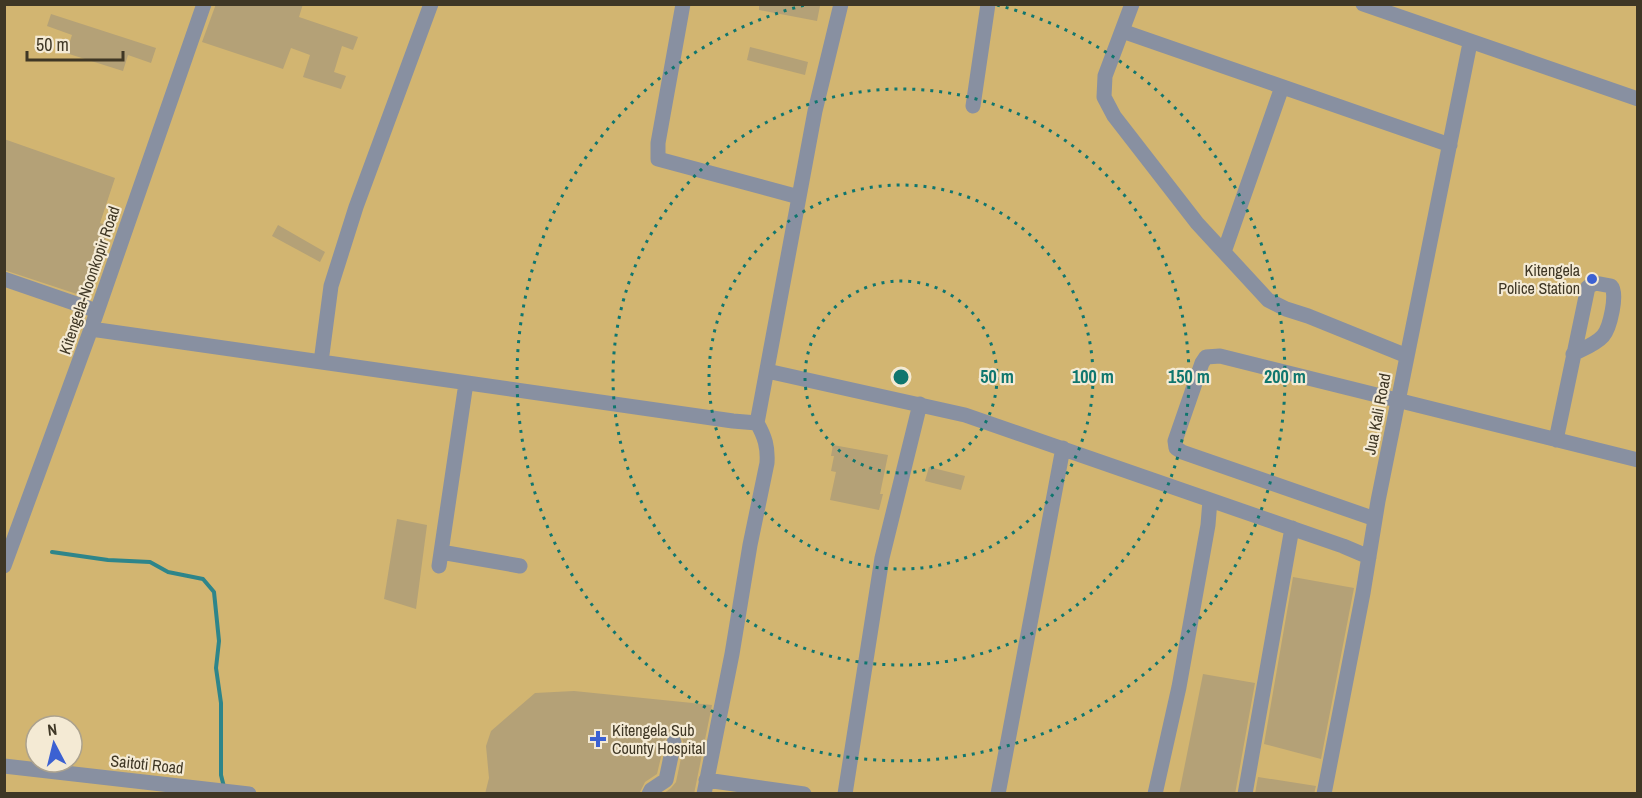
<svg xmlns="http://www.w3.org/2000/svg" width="1642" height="798" font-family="'Archivo Narrow',sans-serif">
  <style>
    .green { fill: #d2b571; fill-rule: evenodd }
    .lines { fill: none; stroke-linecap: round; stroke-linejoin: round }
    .stream { stroke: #2e858a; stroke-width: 4 }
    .building { fill: #b4a177 }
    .minor { stroke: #8890a1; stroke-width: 15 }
    .ring { fill: none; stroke: #0f766e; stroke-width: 3; stroke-dasharray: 3 6 }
    .poi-dot { fill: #3c61d2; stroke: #f4ead4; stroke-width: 2 }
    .labels { text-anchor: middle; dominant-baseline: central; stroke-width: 4.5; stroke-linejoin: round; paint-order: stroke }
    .poi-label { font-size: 16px; fill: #3f3725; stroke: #f4ead4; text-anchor: end }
    .street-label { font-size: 16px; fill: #3f3725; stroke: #f4ead4 }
    .centre { fill: #0f766e; stroke: #f4ead4; stroke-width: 3 }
    .ring-label { font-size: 18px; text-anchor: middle; font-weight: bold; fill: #0f766e; stroke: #f4ead4; stroke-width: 4.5; stroke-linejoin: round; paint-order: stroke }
  </style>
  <rect width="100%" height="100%" fill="#dcc89d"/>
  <path class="green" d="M5,5H1637V793L5,794ZM36,726H72V762H36Z"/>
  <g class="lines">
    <path class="stream" d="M52,552L108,560L150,562L168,572L203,579L214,592L219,641L216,668L221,703V775L224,787"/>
  </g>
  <path class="building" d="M216,4H303L299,17L358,37L353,50L342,46L334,72L346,76L341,89L303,77L310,55L291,48L283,69L202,42Z
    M759,4H812L820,6L817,21L759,10Z
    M51,14L156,48L151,63L128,55L123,71L66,53L72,35L47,26Z
    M750,47L808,62L805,75L747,60Z
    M4,139L115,178L100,223L110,226L86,297L4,270Z
    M278,225L325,252L320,262L272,236Z
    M833,445L888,455L880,494H883L879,510L830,500L836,472L831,471L834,456H831Z
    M929,467L965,476L961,490L925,481Z
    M397,519L427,525L416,609L384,599Z
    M1293,577L1354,588L1321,759L1264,744Z
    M1203,674L1255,683L1235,794H1179Z
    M574,691L712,705L694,794H663L671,788L676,782L684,744L681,735L675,732L666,736L657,774L645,782L639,794H485L489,778L486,746L491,731L535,693Z
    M1258,777L1316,786L1314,794H1255Z"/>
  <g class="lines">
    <path class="minor" d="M683,4L658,143V159L799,197
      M1132,4L1105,76L1104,97L1114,116L1197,223L1268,300L1286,309L1308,316L1407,356
      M1363,4L1638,99
      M1122,31L1450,145
      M973,106L988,4
      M1224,252L1282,87
      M4,279L97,311
      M91,329L733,421L757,423L815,111L841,4
      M321,362L331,286L356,207L431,4
      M767,371L965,415L1343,546L1369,557
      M1556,440L1588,287L1595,283L1611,286C1618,293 1610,328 1603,336C1596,344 1583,349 1573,354
      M1375,519L1182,452L1176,448L1175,441L1202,363L1206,357L1220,356L1638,460
      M441,552L520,566
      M4,566L91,329L204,4
      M439,566L466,383
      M4,766L249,794
      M706,780L804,794
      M649,794L651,790L666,780L674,742
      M704,794L732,654L750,545L767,463C768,447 765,437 757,423
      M845,794L882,558L920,404
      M998,794L1063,448
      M1155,794L1179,687L1208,525L1210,500
      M1245,794L1292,528
      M1324,794L1363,593L1378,501L1470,43"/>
  </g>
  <g class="ring">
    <circle cx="901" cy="377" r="96"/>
    <circle cx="901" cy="377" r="192"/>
    <circle cx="901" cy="377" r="288"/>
    <path d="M997 5A384 384 0 1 1 805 5"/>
  </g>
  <g class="poi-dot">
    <circle cx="1592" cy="279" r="6"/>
    <path d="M595 730h6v6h6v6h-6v6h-6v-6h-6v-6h6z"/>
  </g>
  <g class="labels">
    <g class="poi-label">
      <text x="1580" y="270">Kitengela<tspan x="1580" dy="18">Police Station</tspan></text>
      <text x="612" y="730" text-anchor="start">Kitengela Sub<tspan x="612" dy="18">County Hospital</tspan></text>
    </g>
    <g class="street-label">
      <text transform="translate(89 280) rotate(-71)">Kitengela-Noonkopir Road</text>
      <text transform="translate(1377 414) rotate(-79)">Jua Kali Road</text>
      <text transform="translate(147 764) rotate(6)">Saitoti Road</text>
    </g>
  </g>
  <circle cx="901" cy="377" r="9" class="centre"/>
  <g class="ring-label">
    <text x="997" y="383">50 m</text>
    <text x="1093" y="383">100 m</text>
    <text x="1189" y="383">150 m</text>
    <text x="1285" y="383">200 m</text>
  </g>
  <rect width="1642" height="798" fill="none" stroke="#3f3725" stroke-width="12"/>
  <g transform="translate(54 744) rotate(353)"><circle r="28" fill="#f4ead4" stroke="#aca28e" stroke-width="1.5"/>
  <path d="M0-4.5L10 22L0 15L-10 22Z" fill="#3c61d2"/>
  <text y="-9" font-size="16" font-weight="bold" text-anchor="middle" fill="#3f3725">N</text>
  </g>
  <path d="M27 51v9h96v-9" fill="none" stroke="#3f3725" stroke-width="3"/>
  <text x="36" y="51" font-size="18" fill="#3f3725" stroke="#f4ead4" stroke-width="4.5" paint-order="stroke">50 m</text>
</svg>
